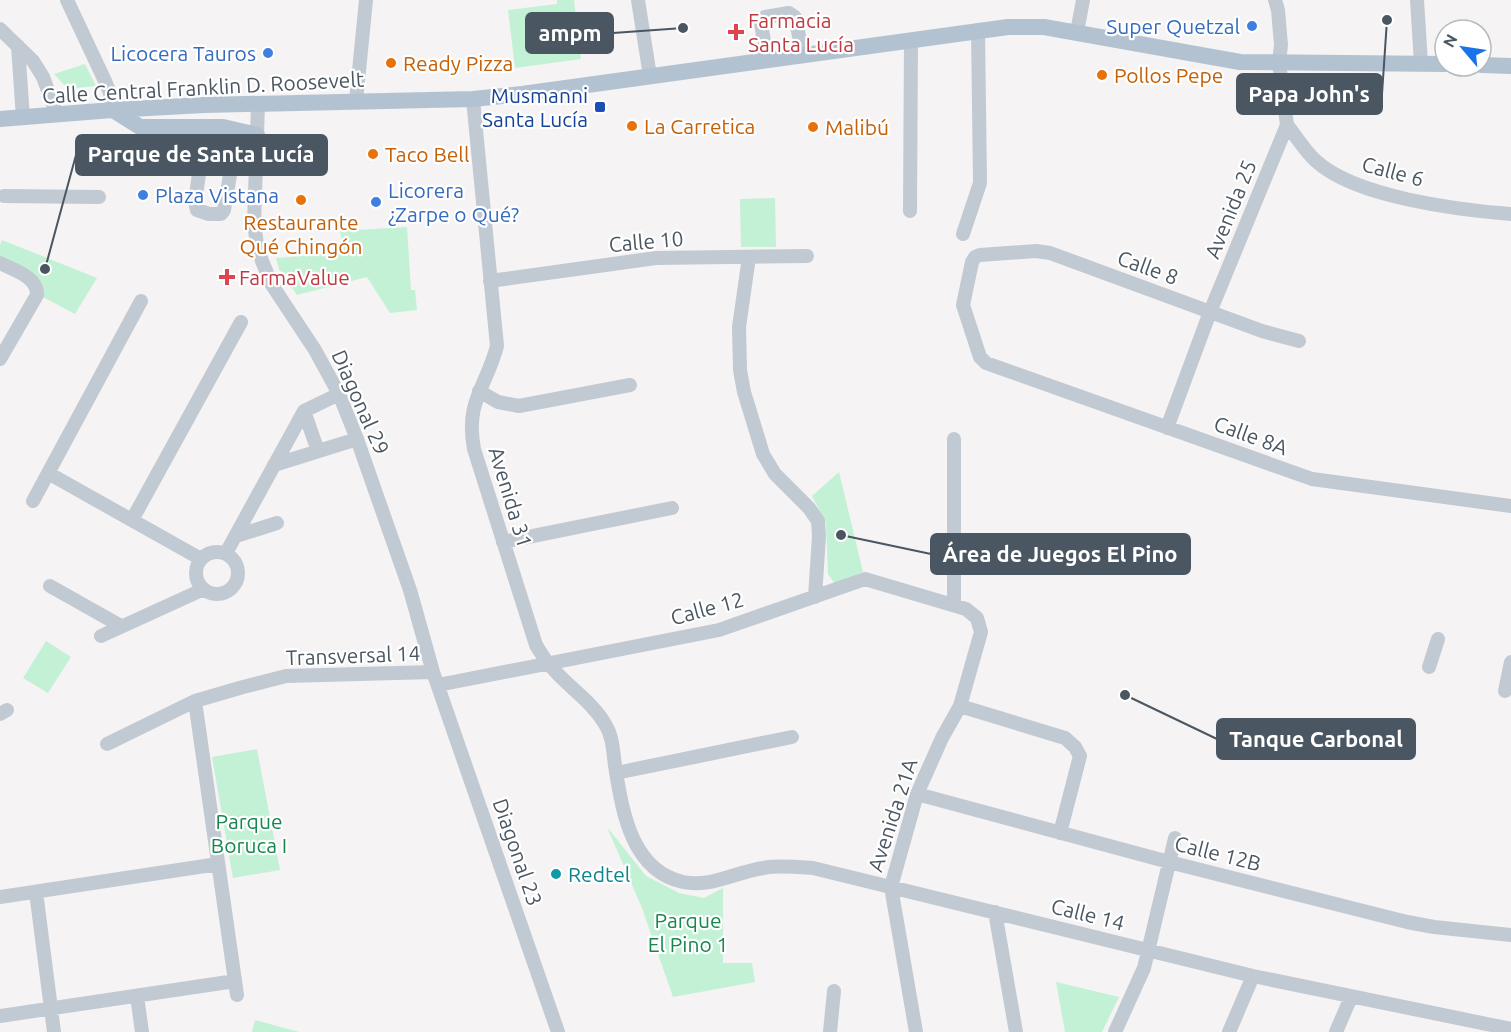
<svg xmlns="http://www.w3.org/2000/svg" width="1511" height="1032" font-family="Ubuntu,sans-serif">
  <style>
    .green { fill: #c3f1d5 }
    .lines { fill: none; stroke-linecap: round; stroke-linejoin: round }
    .minor { stroke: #c1cad2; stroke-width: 14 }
    .major { stroke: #b3c2d1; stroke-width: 16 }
    .shop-dot { fill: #3f7fe0; stroke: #fff; stroke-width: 2 }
    .health-dot { fill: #e0444e; stroke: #fff; stroke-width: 2 }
    .food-dot { fill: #e8710a; stroke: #fff; stroke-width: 2 }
    .transit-dot { fill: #1a4fb4; stroke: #fff; stroke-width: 2 }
    .culture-dot { fill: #0f9aa8; stroke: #fff; stroke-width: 2 }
    .labels { text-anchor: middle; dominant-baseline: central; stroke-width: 4.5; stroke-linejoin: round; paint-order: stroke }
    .health-label { font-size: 21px; fill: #be3a42; stroke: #fff; text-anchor: start }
    .shop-label { font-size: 21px; fill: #366cbe; stroke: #fff; text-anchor: end }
    .food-label { font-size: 21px; fill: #c56008; stroke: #fff; text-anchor: start }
    .street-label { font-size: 21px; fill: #4a5661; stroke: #fff }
    .transit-label { font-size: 21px; fill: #164399; stroke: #fff; text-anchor: end }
    .park-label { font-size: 21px; fill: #17864f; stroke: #fff }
    .culture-label { font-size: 21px; fill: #0d838f; stroke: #fff; text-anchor: start }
    .leader { fill: none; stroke: #4a5661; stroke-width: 2 }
    .callout-dot { fill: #4a5661; stroke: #fff; stroke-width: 2 }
    .callout { fill: #4a5661; stroke: #4a5661; stroke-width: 2 }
    .callout-label { font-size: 22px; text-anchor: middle; font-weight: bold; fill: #fff }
  </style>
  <rect width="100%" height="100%" fill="#f5f3f3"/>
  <path class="green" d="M557,0H574L581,59L515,68L508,10L557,4Z
    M85,64L96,86L68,89L54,74Z
    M775,198L776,247H741L740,199Z
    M407,227L411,290H415L417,310L390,313L367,277L297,295L279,269L276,258L344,253L340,231Z
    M2,240L97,278L75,314L43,297L42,284L0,260V245Z
    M839,472L863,572L835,584L828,574L826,523L812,496Z
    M46,641L71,657L48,693L23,678Z
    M257,749L280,870L233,878L212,757Z
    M607,827L646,876L679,893L704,898L723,888V963H752L755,982L673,997L642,908Z
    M1056,982L1119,997L1102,1032H1065Z
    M255,1020L299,1032H252Z"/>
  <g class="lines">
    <path class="minor" d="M67,0L105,81L110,93L112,110
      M638,0L650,76
      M1417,0L1421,63
      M0,29L33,61L43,77L57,115
      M1077,32L1083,0
      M18,46L23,118
      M767,60L761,23L765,17L789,13L795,17L803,55
      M473,99L497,346C486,388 465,401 474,449L536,645C540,651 544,659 549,664C566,686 591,700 605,724C614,738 613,756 616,772C623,815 633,871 683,882C710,888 736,872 763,868C779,865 797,867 813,868L1253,976L1511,1029
      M356,101L366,0
      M258,104L254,224L257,244L262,261L272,285L315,350L339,394L357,439L410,590L433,672L558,1032
      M1287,125C1296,136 1305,151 1316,161C1355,197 1458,210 1511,214
      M180,164L197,171L199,174L195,202L197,210L209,214H221L224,210L230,175L238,153L235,141C206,134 203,137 181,156
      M4,196L99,197
      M910,211L911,40
      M963,234L980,183L978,30
      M749,257L739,327L740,370L744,392L763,454L775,474L809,508L818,521L819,536L815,597
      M0,263C14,270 38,277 37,295L0,359
      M490,281L656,258L807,256
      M1299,341L1262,331L1050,253L1036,251L980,255L975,257L972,262L963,305L980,357L986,363L1312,479L1511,506
      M479,391L498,402L519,406L630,385
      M304,411L318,451
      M1167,428L1210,312L1287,125L1279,62L1281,45L1278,10L1275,0
      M954,439V605
      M274,465L357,439
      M48,473L201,559
      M33,501L141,301
      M132,520L241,322
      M236,536L277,523
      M503,542L672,508
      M196 573a21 21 0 1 1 42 0a21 21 0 1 1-42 0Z
      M226,553L304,411L339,394
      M50,586L121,626
      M101,636L204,589
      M1429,667L1438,639
      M438,685L719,630L865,579L966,609L977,618L981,632L960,706L942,738L917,794L891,887L916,1032
      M1505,691L1511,662
      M195,701L237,995
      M960,706L1065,738L1075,747L1080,756L1060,833
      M0,714L7,710
      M107,744L195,701L243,687L286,676L433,672
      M616,773L792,737
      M917,794L1169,862L1407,922L1434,927L1511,935
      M36,892L54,1032
      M0,897L218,864
      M995,912L1016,1032
      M137,996L142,1032
      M0,1016L235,981
      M830,1032L834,991
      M1115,1032L1144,968L1175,838
      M1229,1032L1253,976
      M1336,1032L1351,997"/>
    <path class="major" d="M1481,65L1511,66
      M113,110L140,127H223L257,135
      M0,119L112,110L204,105L473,99L522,94L1008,27H1044L1240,62L1445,64"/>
  </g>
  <g class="shop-dot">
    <circle cx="1252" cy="26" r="6"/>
    <circle cx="268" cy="53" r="6"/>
    <circle cx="143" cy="195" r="6"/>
    <circle cx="376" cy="202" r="6"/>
  </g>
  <g class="health-dot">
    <path d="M733 23h6v6h6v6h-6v6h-6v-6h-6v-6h6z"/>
    <path d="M224 268h6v6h6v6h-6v6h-6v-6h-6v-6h6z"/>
  </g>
  <g class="food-dot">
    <circle cx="391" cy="63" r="6"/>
    <circle cx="1102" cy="75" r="6"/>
    <circle cx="632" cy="126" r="6"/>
    <circle cx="813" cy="127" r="6"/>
    <circle cx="373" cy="154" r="6"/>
    <circle cx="301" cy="200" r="6"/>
  </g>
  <rect class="transit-dot" x="594" y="101" width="12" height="12" rx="3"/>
  <circle class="culture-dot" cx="556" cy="874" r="6"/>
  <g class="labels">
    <g class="health-label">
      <text x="748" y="20">Farmacia<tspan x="748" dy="24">Santa Lucía</tspan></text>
      <text x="239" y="277">FarmaValue</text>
    </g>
    <g class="shop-label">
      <text x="1240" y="26">Super Quetzal</text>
      <text x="256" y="53">Licocera Tauros</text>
      <text x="388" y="190" text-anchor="start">Licorera<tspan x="388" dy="24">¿Zarpe o Qué?</tspan></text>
      <text x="155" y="195" text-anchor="start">Plaza Vistana</text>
    </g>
    <g class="food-label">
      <text x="403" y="63">Ready Pizza</text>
      <text x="1114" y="75">Pollos Pepe</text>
      <text x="644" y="126">La Carretica</text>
      <text x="825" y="127">Malibú</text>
      <text x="385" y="154">Taco Bell</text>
      <text x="301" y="222" text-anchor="middle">Restaurante<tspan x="301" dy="24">Qué Chingón</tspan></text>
    </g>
    <g class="street-label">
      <text transform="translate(203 87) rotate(-3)">Calle Central Franklin D. Roosevelt</text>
      <text transform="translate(1393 171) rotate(15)">Calle 6</text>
      <text transform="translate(1230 209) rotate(-68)">Avenida 25</text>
      <text transform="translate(646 241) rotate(-5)">Calle 10</text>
      <text transform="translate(1148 267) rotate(20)">Calle 8</text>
      <text transform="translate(361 402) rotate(66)">Diagonal 29</text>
      <text transform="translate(1251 435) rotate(20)">Calle 8A</text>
      <text transform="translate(511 497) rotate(73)">Avenida 31</text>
      <text transform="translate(707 608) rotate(-15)">Calle 12</text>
      <text transform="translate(353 655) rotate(-2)">Transversal 14</text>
      <text transform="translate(892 815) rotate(-72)">Avenida 21A</text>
      <text transform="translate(518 852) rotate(71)">Diagonal 23</text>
      <text transform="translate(1218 853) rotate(14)">Calle 12B</text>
      <text transform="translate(1088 914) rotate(14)">Calle 14</text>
    </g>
    <g class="transit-label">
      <text x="588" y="95">Musmanni<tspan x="588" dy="24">Santa Lucía</tspan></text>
    </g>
    <g class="park-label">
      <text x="249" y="821">Parque<tspan x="249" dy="24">Boruca I</tspan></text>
      <text x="688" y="920">Parque<tspan x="688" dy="24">El Pino 1</tspan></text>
    </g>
    <g class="culture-label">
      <text x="568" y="874">Redtel</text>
    </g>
  </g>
  <path class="leader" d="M683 28L613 33M1387 20L1382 94M45 269L76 155M841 535L931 554M1125 695L1217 739"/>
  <g class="callout-dot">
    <circle cx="683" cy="28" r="6"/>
    <circle cx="1387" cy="20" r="6"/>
    <circle cx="45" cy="269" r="6"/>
    <circle cx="841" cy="535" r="6"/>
    <circle cx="1125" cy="695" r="6"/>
  </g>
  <g class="callout">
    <rect x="526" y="13" width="87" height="40" rx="6"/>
    <rect x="1237" y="74" width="145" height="40" rx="6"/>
    <rect x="76" y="135" width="251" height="40" rx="6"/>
    <rect x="931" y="534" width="259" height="40" rx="6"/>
    <rect x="1217" y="719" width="198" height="40" rx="6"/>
  </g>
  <g class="callout-label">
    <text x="570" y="41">ampm</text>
    <text x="1309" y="102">Papa John's</text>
    <text x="201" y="162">Parque de Santa Lucía</text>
    <text x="1060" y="562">Área de Juegos El Pino</text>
    <text x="1316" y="747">Tanque Carbonal</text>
  </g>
  <g transform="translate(1463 48) rotate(299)"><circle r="28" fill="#ffffff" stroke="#b7bbc0" stroke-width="1.5"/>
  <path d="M0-4.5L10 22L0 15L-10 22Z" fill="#1a73e8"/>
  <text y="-9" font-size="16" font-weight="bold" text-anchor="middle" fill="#4a5661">N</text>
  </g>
</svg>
